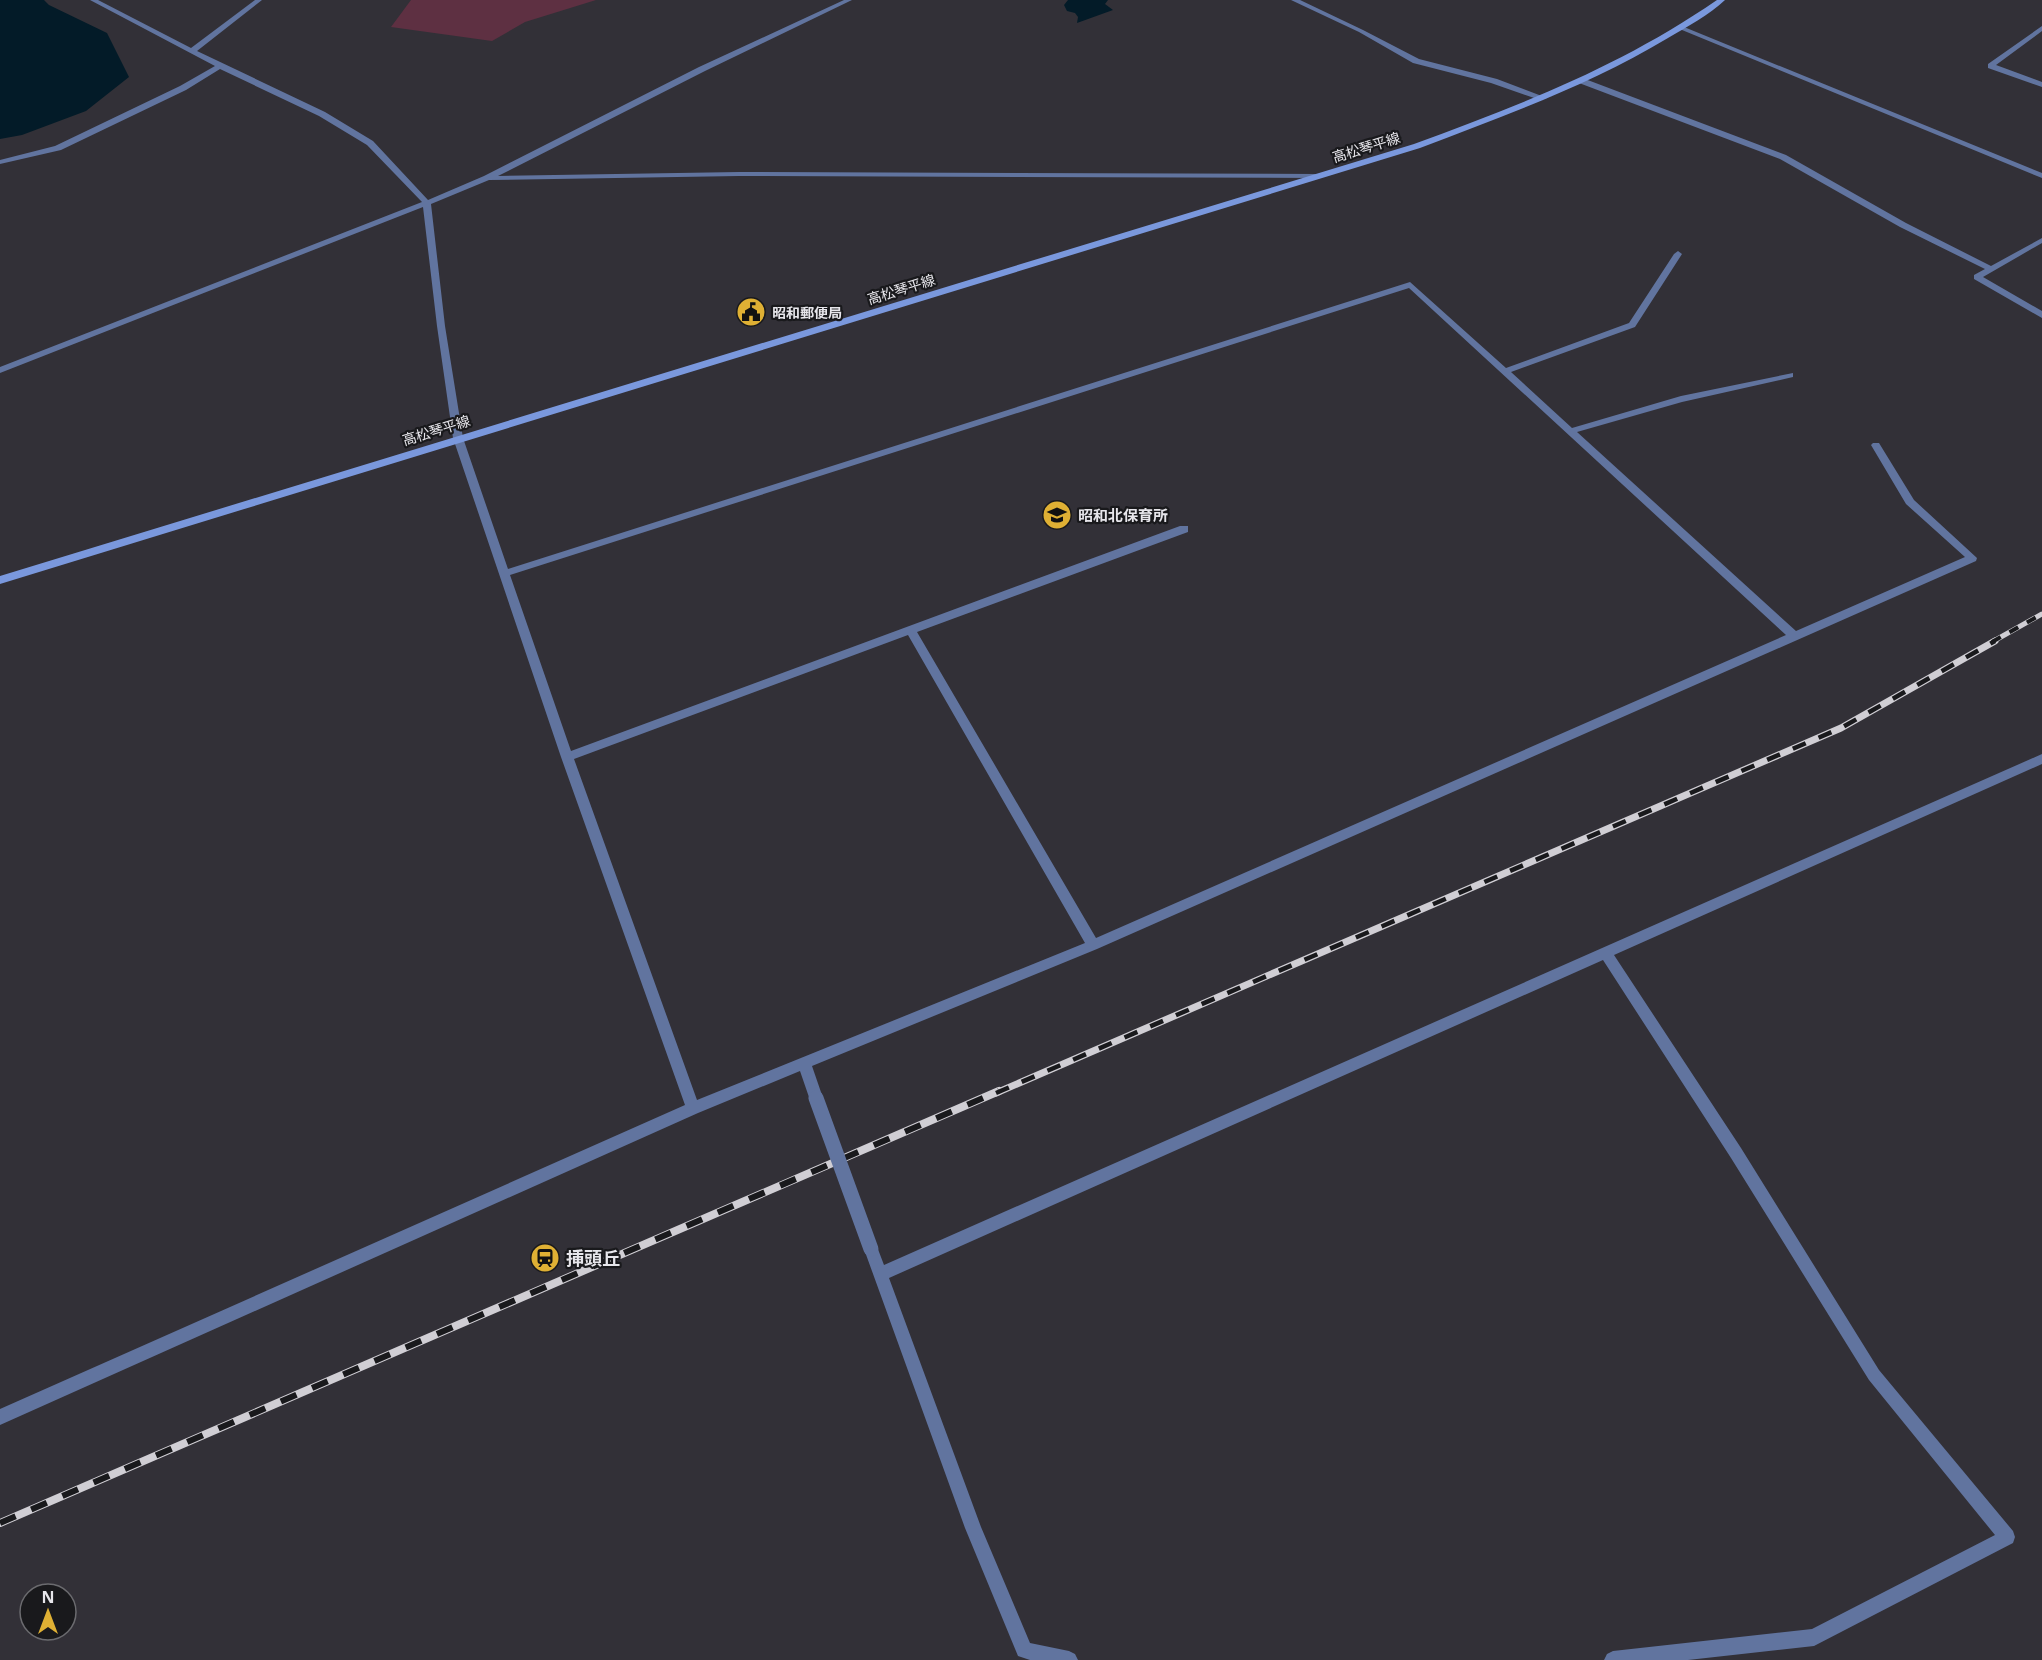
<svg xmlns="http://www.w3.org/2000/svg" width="2042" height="1660" font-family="'Noto Sans','Noto Sans JP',sans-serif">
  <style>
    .green { fill: #5e3042 }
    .water { fill: #031b28 }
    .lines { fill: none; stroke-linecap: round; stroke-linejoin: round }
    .street { fill: #61749f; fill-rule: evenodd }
    .secondary { fill: #7a98dd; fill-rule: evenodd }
    .rail-far2-casing { stroke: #d0ced4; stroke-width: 5 }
    .rail-far1-casing { stroke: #d0ced4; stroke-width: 7 }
    .rail-casing { stroke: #d0ced4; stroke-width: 8 }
    .rail-far2 { stroke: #19191c; stroke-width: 4; stroke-dasharray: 10; stroke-linecap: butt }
    .rail-far1 { stroke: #19191c; stroke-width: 4.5; stroke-dasharray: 14; stroke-linecap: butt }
    .rail { stroke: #19191c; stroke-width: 6; stroke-dasharray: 17; stroke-linecap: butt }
    .street-bridge { stroke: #61749f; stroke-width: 15 }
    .labels { text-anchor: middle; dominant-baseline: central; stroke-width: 4.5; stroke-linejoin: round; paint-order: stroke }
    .far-street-label { font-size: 14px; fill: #e7e6eb; stroke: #19191c }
    .far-poi-label { font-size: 14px; font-weight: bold; fill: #e7e6eb; stroke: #19191c; text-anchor: start }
    .poi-label { font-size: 15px; font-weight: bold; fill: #e7e6eb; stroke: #19191c; text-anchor: start }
    .near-poi-label { font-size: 18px; font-weight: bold; fill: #e7e6eb; stroke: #19191c; text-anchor: start }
  </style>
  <rect width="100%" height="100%" fill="#323037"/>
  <path class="green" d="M411,0H596L525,22L492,41L391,27Z"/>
  <path class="water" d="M0,0H44L49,5L107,33L129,77L86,111L22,135L0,139Z
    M1068,0H1108L1105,4L1113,10L1077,23L1078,17L1075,13L1067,11L1064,5Z"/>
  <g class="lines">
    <path class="street" d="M90,0H98L191,48L255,0H262L197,51L325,112L373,141L428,200L484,176L699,67L844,0H852L705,71L498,176L739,172L1318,174L1322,176L1318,178L739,176L489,180L431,204L445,326L463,438L508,569L1410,282L1506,368L1629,323L1674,254L1678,251L1682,254L1635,327L1511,372L1572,428L1681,396L1793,373V377L1682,402L1577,432L1796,631L1965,557L1906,504L1871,445L1873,443H1879L1914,500L1977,558L1976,561L1097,949L812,1066L823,1098L821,1103L816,1104L811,1103L800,1071L698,1113L0,1425V1409L685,1105L561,757L453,438L437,326L423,207L0,373V367L422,202L367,145L319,116L220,69L186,90L61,150L0,164V160L55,146L180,86L215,66ZM1409,288L1786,635L1096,938L917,632L1188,532V526H1180L571,751L510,575ZM908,635L1085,943L697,1100L574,759Z
      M1291,0H1300L1363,30L1419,59L1497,79L1547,98L1540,100L1491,83L1413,63L1359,32Z
      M2042,26V31L1996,65L2042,82V87L1988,68V64Z
      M1684,27L2042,173V178L1682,30V28Z
      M1579,79H1585L1786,155L1906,223L1991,266L2042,238V243L1983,277L2042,311V318L1974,279V275L1985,269L1900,227L1780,159L1579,83Z
      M2042,754V764L1614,955L1741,1148L1879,1370L2013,1531L2015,1537L2013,1543L1814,1646L1688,1660H1604L1607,1654L1613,1651L1812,1629L1995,1535L1869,1380L1731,1158L1603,960L889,1278L981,1527L1030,1643L1069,1651L1075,1654L1078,1660H1030L1018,1656L965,1528L864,1249L866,1244L871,1242L876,1244L884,1265Z"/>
    <path class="secondary" d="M1717,0H1725C1709,15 1687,27 1668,38C1590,85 1504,116 1420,148L0,584V576L1414,144C1523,104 1621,66 1717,0Z"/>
    <g class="rail-far2-casing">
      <path id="rail-far2" d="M1992,642L2042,614"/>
    </g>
    <g class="rail-far1-casing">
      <path id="rail-far1" d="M996,1093L1841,728L1995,641"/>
    </g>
    <g class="rail-casing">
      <path id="rail" d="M0,1523L999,1091"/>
    </g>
    <use href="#rail-far2" class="rail-far2"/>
    <use href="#rail-far1" class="rail-far1"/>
    <use href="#rail" class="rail"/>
    <path class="street-bridge" d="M816,1098L871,1249"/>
  </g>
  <defs>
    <g id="civic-disc" transform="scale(1.5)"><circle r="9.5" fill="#dfb034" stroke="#19191c"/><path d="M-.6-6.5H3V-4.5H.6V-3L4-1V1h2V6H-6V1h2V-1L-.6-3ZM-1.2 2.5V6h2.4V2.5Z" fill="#111"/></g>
    <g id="school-disc" transform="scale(1.5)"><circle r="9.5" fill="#dfb034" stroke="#19191c"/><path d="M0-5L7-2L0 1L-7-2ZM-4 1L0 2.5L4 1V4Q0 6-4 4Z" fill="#111"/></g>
    <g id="station-disc" transform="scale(1.5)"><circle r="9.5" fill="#dfb034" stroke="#19191c"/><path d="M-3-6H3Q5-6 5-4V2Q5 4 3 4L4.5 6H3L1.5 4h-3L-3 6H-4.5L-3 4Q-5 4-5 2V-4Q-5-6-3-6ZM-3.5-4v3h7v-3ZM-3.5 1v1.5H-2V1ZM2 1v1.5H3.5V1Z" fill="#111"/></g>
  </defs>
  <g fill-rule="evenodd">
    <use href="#civic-disc" x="751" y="312"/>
    <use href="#school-disc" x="1057" y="515"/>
    <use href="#station-disc" x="545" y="1258"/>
  </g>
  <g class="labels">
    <g class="far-street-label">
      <text transform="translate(1366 147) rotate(-17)">高松琴平線</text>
      <text transform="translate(901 289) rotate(-17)">高松琴平線</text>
      <text transform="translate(436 430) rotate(-17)">高松琴平線</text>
    </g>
    <g class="far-poi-label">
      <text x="772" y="312">昭和郵便局</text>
    </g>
    <g class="poi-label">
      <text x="1078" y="515">昭和北保育所</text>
    </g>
    <g class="near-poi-label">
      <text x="566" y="1258">挿頭丘</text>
    </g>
  </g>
  <g transform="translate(48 1612)"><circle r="28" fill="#19191c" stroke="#6b6b6f" stroke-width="1.5"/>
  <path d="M0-4.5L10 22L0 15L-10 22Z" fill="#dfb034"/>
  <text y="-9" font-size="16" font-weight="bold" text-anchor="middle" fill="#e7e6eb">N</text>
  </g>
</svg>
